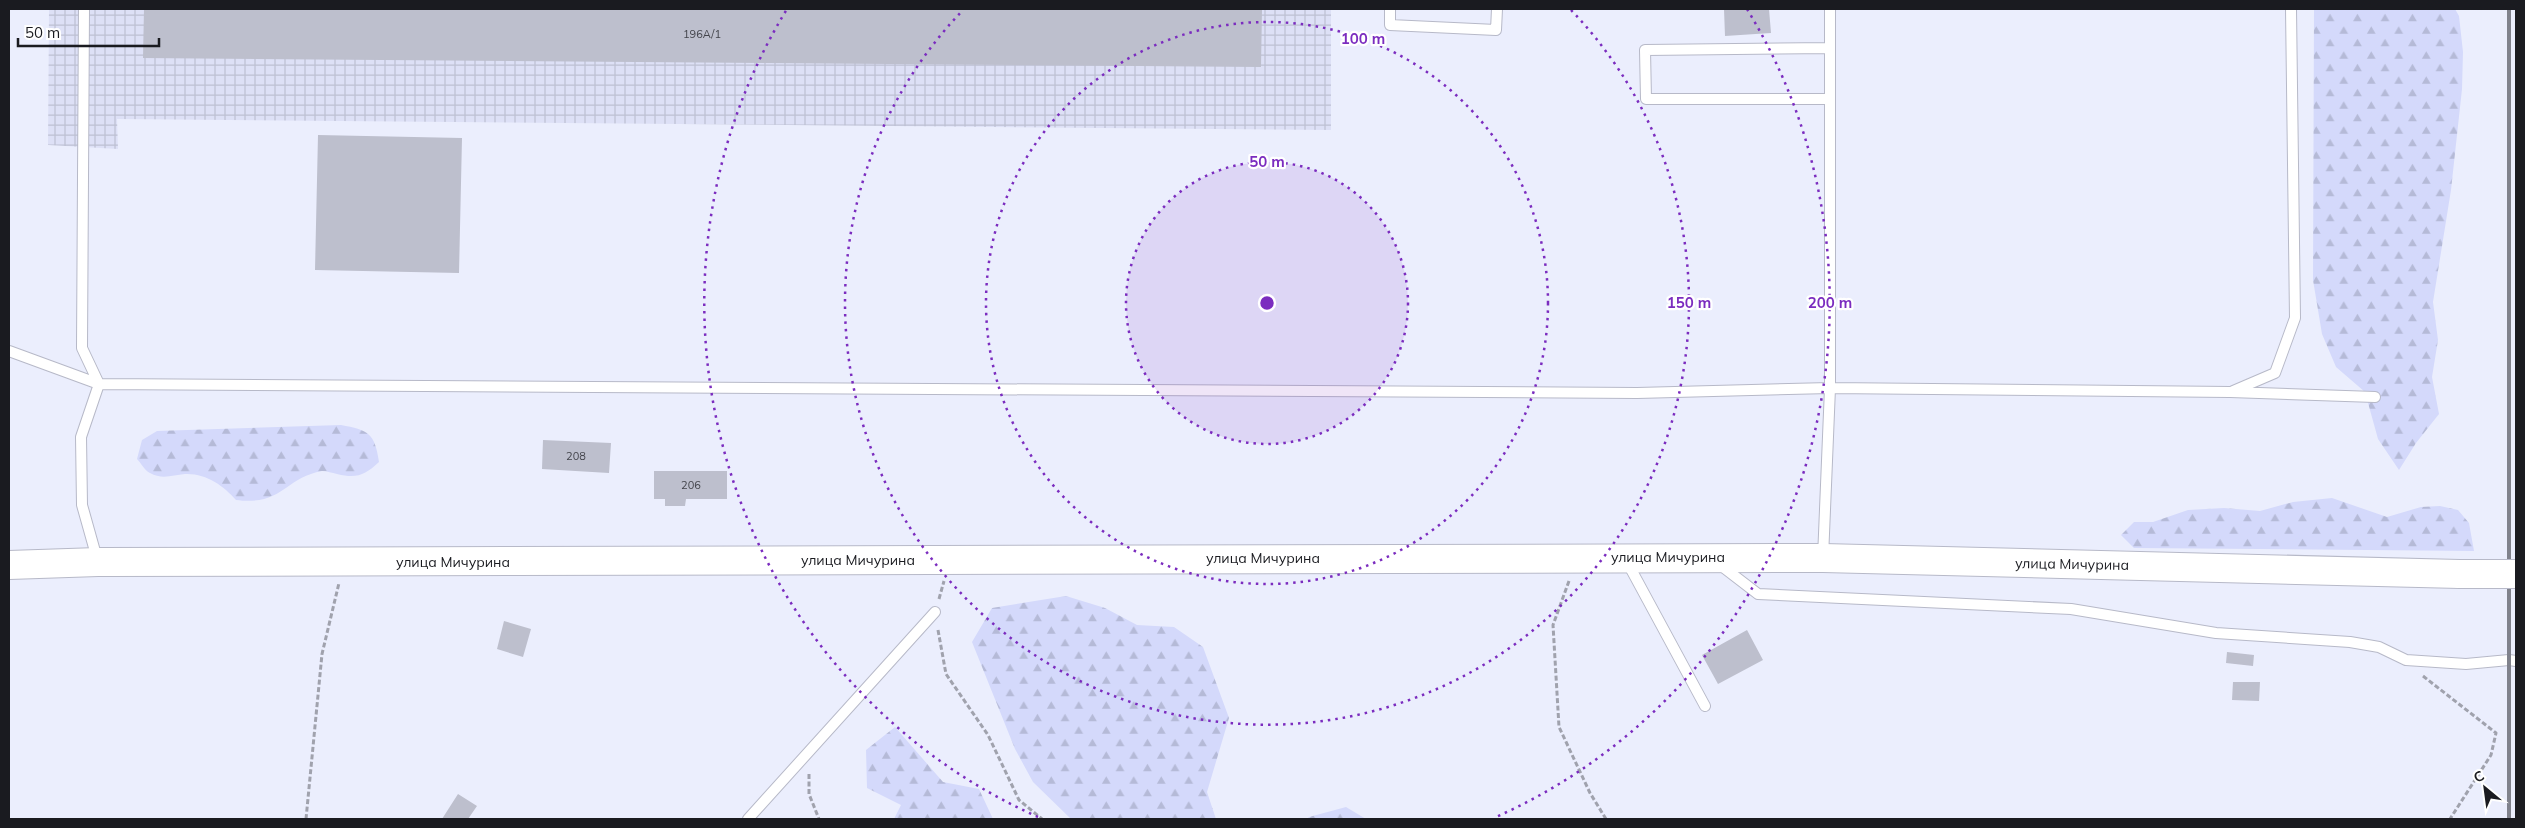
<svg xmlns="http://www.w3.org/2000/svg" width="2525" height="828" font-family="Mulish,sans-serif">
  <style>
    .industrial { fill: url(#industrial-grid) }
    .forest { fill: url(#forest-firs) }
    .building { fill: #bdbfcd }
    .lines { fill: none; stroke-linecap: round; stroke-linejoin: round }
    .lane-casing { stroke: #b7b9c8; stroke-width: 12 }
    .secondary-casing { stroke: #b7b9c8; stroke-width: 30 }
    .path { stroke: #a0a2ad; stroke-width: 3; stroke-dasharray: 5 2.5; stroke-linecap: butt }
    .lane { stroke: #fff; stroke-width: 10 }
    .secondary { stroke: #fff; stroke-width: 28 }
    .rail { stroke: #80828c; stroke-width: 4 }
    .secondary-bridge-casing { stroke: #b7b9c8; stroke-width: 30; stroke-linecap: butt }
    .secondary-bridge { stroke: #fff; stroke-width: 28 }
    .ring { fill: none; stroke: #7b2cbf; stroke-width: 2.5; stroke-dasharray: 2.5 5 }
    .labels { text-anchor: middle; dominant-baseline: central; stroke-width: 4.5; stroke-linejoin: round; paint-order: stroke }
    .number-label { font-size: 11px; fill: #43444b }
    .street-label { font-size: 14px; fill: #1a1b20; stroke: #fff }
    .centre { fill: #7b2cbf; stroke: #fff; stroke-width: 2.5 }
    .ring-label { font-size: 15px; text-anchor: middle; font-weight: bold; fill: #7b2cbf; stroke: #fff; stroke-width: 4.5; stroke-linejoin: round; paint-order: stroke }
  </style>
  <defs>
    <pattern id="industrial-grid" width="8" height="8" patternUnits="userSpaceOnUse" patternTransform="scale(1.25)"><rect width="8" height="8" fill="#dde0f6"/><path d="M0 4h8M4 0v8" fill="none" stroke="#bdc0d3"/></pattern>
    <pattern id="forest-firs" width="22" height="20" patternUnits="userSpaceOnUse" patternTransform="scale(1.25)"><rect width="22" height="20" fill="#d4d9fb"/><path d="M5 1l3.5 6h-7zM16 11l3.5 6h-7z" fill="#b5bad7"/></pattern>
  </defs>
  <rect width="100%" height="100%" fill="#ebeefd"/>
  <path class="industrial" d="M49,9H1331V130L117,119L118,149L48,145Z"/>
  <path class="forest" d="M2314,9H2455L2459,16L2463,52L2462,89L2451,190L2433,302L2438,340L2432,377L2439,414L2416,443L2399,470L2378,439L2365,392L2336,367L2322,334L2313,280Z
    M341,425C368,430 375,433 379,462C365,475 357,479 337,474C332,473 327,471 322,471C284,478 283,506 236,500C224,486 206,473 185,474C173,475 162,480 150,473C145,471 141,463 137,459L142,440L157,431Z
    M2332,498L2387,517L2421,507L2440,506L2458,510L2469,523L2474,551L2134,548L2121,535L2134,522H2153L2188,510L2224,508L2260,511L2293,502Z
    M1066,596L1105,608L1137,625L1174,627L1203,647L1229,718L1207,792L1216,819H1071L1033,782L1015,749L972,642L992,608Z
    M895,727L943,782L979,789L993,819H894L901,805L867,788L866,750Z
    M1346,807L1366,819H1307L1309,817Z"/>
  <path class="building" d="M144,9H1262L1261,67L143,58Z
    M1724,9H1769L1771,33L1725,36Z
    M318,135L462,138L459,273L315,270Z
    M543,440L611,443L609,473L542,469Z
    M654,471H727V499H686L685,506H665V499H654Z
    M504,621L531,629L523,657L497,649Z
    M1747,630L1763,660L1718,684L1702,655Z
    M2227,652L2254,655L2253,666L2226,663Z
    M2233,682H2260L2259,701L2232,700Z
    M458,794L477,806L468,819H442Z"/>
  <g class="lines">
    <g class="lane-casing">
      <path id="lane" d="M84,9L82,348L99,384L81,437L82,505L98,562
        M1390,9V25L1496,30L1497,9
        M1829,99H1646L1645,50L1830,48
        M9,351L99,384L1637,393L1830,388L2230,392L2375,397
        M2233,391L2275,373L2295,318L2291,9
        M1823,558L1830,388V9
        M1626,560L1705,706
        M1719,564L1758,594L2071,609L2216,633L2350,642L2379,647L2406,660L2466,664L2509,660L2516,661
        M748,819L935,612"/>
    </g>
    <g class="secondary-casing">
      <path id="secondary" d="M9,565L98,562L1823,558L2460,574"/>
    </g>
    <path class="path" d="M1569,581L1553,625L1559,727L1590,793L1606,819
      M939,599L944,581
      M938,630L946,674L988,735L1019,800L1042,819
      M2423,676L2496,733L2491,755L2450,819
      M809,774V794L819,819
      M306,819L322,654L339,583"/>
    <use href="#lane" class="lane"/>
    <use href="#secondary" class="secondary"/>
    <path class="rail" d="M2509,9V819"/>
    <g class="secondary-bridge-casing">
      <path id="secondary-bridge" d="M2460,574H2516"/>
    </g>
    <use href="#secondary-bridge" class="secondary-bridge"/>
  </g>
  <circle cx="1267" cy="303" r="141" fill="#7b2cbf" fill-opacity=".12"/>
  <g class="ring">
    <circle cx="1267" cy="303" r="141"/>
    <circle cx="1267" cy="303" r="281"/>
    <path d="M1571 10A422 422 0 1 1 963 10"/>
    <path d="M1038 817A563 563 0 0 1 787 9M1747 9A563 563 0 0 1 1496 817"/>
  </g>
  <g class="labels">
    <g class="number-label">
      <text x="702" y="34">196А/1</text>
      <text x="576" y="456">208</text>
      <text x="691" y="485">206</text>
    </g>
    <g class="street-label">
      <text x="1668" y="557">улица Мичурина</text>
      <text x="1263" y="558">улица Мичурина</text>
      <text x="858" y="560">улица Мичурина</text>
      <text x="453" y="562">улица Мичурина</text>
      <text transform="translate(2072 564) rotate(1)">улица Мичурина</text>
    </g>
  </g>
  <circle cx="1267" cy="303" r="8" class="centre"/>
  <g class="ring-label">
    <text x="1363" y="44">100 m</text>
    <text x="1267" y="167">50 m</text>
    <text x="1689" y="308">150 m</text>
    <text x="1830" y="308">200 m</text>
  </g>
  <rect width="2525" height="828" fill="none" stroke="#1a1b20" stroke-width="20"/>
  <g transform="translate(2485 788) rotate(331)" stroke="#ffffff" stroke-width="4" paint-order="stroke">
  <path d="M0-4L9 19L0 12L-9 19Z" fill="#1a1b20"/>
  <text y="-8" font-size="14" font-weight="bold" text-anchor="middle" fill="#1a1b20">С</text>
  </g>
  <path d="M18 38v8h141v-8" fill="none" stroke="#1a1b20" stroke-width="2.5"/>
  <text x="25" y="38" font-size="15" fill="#1a1b20" stroke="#ffffff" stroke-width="4" paint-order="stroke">50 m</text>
</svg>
